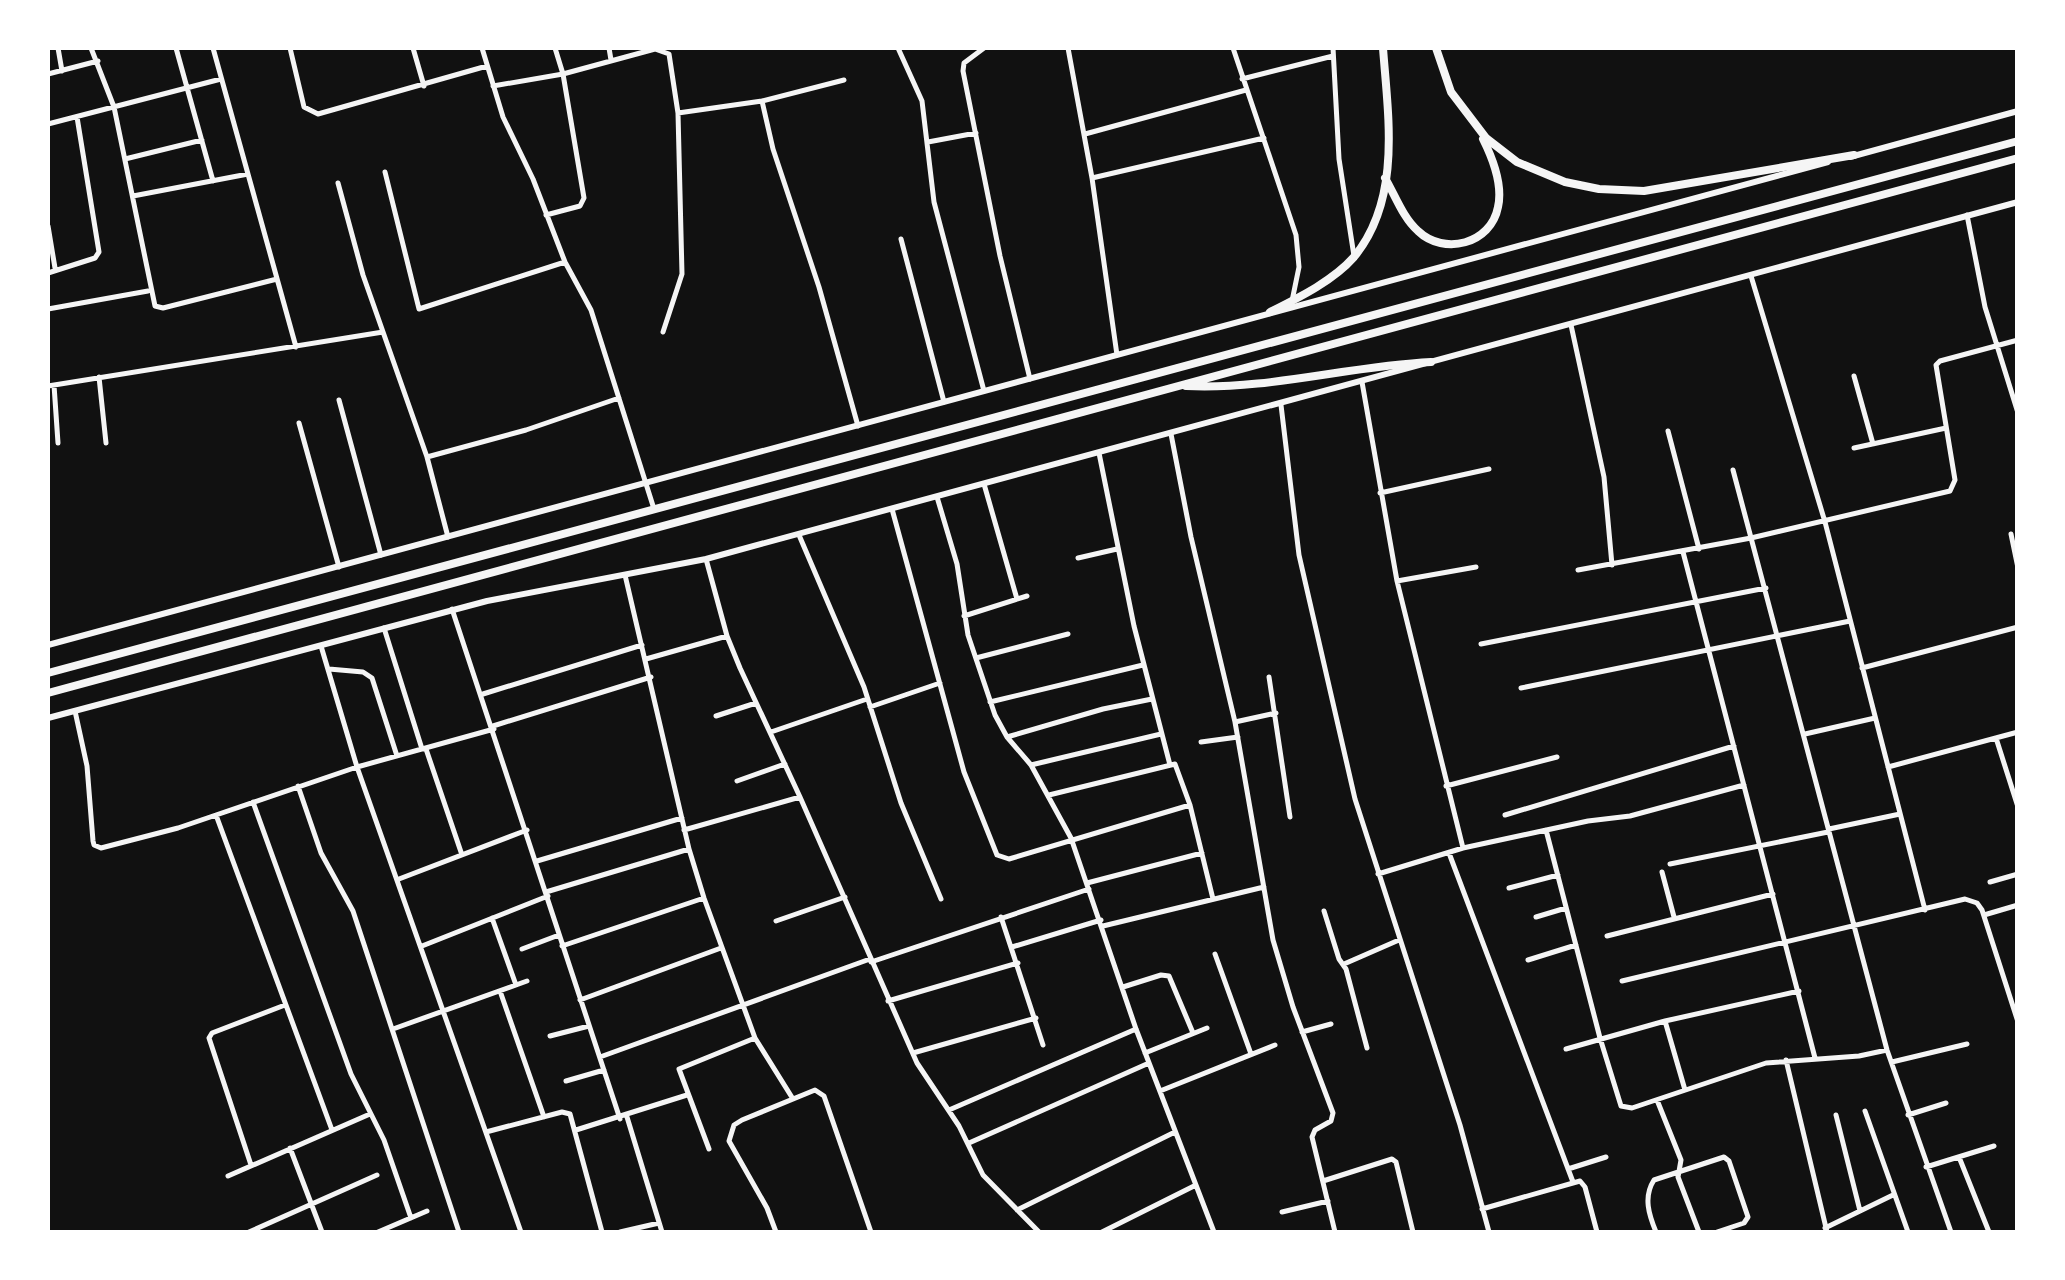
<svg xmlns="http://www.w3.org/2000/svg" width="2065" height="1280" font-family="Merriweather,serif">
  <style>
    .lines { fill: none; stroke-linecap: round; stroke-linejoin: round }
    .minor { stroke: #f5f5f5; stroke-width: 5 }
    .tertiary { stroke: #f5f5f5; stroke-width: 6 }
    .primary { stroke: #f5f5f5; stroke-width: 8 }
    .trunk { stroke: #f5f5f5; stroke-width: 8 }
  </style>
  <rect width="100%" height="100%" fill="#111"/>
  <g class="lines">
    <path class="minor" d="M58,48L62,71
      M91,48L114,107L155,306L163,308L277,279
      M176,48L213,181
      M213,48L296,347
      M290,48L304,107L318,114L487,66
      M413,48L424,86
      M482,48L503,117L533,179L565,262L591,310L654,509
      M609,48L611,60
      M898,48L922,101L934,202L984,391
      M984,48L964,63L963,71L1000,256L1030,379
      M1068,48L1092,178L1117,355
      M1233,48L1296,235L1299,267L1292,301
      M1333,48L1339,159L1354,256
      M48,74L98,61
      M1242,79L1333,56
      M493,86L563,74L655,49L669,54L678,113L682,274L663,332
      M762,101L773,149L819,287L858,426
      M678,113L762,101L844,80
      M48,124L221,79
      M1085,134L1246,90
      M928,142L976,133
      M125,159L202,140
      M385,172L419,309L565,262
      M1092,178L1264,138
      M338,183L363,275L427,457L448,537
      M133,196L248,174
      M546,215L580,206L584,198L563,74L555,48
      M1967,215L1985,307L2018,413
      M48,226L55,268
      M901,239L944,402
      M48,273L95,258L99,252L77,117
      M1751,276L1825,522L1925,910
      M48,309L148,291
      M1571,325L1604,477L1612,565
      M1854,376L1873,444
      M99,377L106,443
      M1362,382L1397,581L1463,848
      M54,385L58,443
      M48,386L383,332
      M339,400L381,555
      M1281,405L1299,555L1355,799L1460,1125L1489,1232
      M299,423L339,567
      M1668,431L1699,549
      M1171,434L1191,537L1235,722L1273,940L1293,1007L1333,1113L1331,1121L1315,1130L1312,1137L1335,1232
      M1854,448L1946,428
      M1099,453L1134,626L1170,765
      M427,457L526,430L619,398
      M1733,470L1887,1050L1951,1232
      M984,484L1017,599
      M1380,493L1489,469
      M937,497L957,564L968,635L995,715L1007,737L1031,765L1071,838L1136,1029L1214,1232
      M892,509L964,772L997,855L1009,859L1190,805
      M2011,534L2018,568
      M799,535L864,687L901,803L941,899
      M1683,552L1815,1058
      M1078,558L1117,549
      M706,559L727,636L740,668L800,797L917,1063L959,1126L983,1175L1039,1232
      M1578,570L1751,538L1950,491L1955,480L1936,365L1940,361L2018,340
      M625,575L689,849L704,898L755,1038L793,1099
      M1397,581L1476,567
      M452,609L620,1119
      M964,616L1027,596
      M384,628L422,749
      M1481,644L1766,588
      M321,646L357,767L521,1232
      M976,658L1068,634
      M646,659L727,636
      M1862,668L2018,627
      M329,669L363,672L372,678L397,756
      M1269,677L1290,817
      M1521,688L1850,621
      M483,694L642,645
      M990,702L1143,665
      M870,707L940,683
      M75,711L87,766L93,841L94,845L101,848L178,828L357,767L494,729
      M716,716L756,703
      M1235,722L1276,713
      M493,726L651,677
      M771,732L867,699
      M1805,734L1875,718
      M1007,737L1103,709L1152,699
      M1996,738L2018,807
      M1201,742L1238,737
      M426,749L462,855
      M1031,765L1161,734
      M1888,767L2018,732
      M737,781L785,764
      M298,786L321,853L353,911L459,1232
      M1446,786L1557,757
      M1049,795L1175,764L1190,805L1213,899
      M253,802L351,1074L384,1140L411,1218
      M216,815L332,1130
      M1505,815L1734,746
      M1829,829L1900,814
      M684,830L800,797
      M1546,830L1600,1038L1621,1106L1632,1108L1766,1063L1859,1056L1887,1050
      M1449,853L1573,1182
      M537,861L682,818
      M1670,864L1828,832
      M1662,872L1674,917
      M1378,874L1463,848L1588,821L1630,816L1744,785
      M399,879L527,830
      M1990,882L2018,874
      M1087,883L1202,853
      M1509,888L1558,875
      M546,892L689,849
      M1324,911L1339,959L1346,969L1367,1048
      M1984,915L2018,905
      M1001,917L1043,1045
      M1536,917L1566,908
      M492,918L516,985
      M776,921L845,897
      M1103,926L1264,887
      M1607,936L1773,894
      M422,946L548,896
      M562,946L704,898
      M1012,947L1101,920
      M522,949L559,935
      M1215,954L1251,1054
      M1528,960L1576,945
      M871,962L1089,889
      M1344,964L1399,940
      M1622,981L1965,899L1977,903L1982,910L2018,1022
      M1123,987L1161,975L1169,976L1193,1033
      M500,991L544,1117
      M580,1000L721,948
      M888,1001L1018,963
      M1665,1021L1685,1090
      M393,1029L527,981
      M1302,1032L1331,1024
      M550,1036L589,1026
      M1566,1049L1665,1021L1799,991
      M913,1053L1036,1018
      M1145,1053L1207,1028
      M600,1057L870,959
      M1786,1060L1827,1232
      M1892,1062L1967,1044
      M566,1081L604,1070
      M1160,1091L1275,1045
      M1657,1100L1681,1160L1678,1177L1699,1232
      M949,1110L1136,1029
      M1865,1111L1908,1232
      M1836,1115L1860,1211
      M1908,1115L1946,1103
      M627,1117L662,1232
      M576,1130L687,1095
      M486,1132L562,1112L570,1114L602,1232
      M969,1143L1149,1063
      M290,1148L322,1232
      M709,1149L679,1069L755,1038
      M1959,1157L1989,1232
      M251,1165L209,1038L212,1033L285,1005
      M1926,1167L1994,1146
      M1568,1169L1606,1157
      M228,1176L370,1114
      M1323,1181L1392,1159L1396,1162L1413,1232
      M1482,1209L1580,1181L1585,1187L1597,1232
      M1017,1210L1175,1132
      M1282,1212L1328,1201
      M1825,1228L1893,1195
      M249,1232L377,1175
      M378,1232L427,1211
      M620,1232L659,1223
      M776,1232L767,1208L729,1141L734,1125L742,1120L815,1090L824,1096L871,1232
      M1102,1232L1196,1185
      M1656,1232C1649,1215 1643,1197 1654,1180L1724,1157L1729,1161L1748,1217L1744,1223L1717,1232"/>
    <path class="tertiary" d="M1850,157L2018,111
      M48,645L1828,162
      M48,718L487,601L706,559L2018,202"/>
    <path class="primary" d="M1436,48L1451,92L1486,138L1517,162L1565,182L1599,189L1644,191L1854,155
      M1385,178C1395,195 1403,218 1418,231C1444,256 1491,244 1498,207C1503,185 1493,159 1483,139
      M1270,312C1298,298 1333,281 1354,257C1402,199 1388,116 1383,48"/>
    <path class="trunk" d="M1186,386C1268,390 1349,366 1431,362
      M48,673L2018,141
      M48,693L2018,158"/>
  </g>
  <rect width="2065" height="1280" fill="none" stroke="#ffffff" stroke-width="100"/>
</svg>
